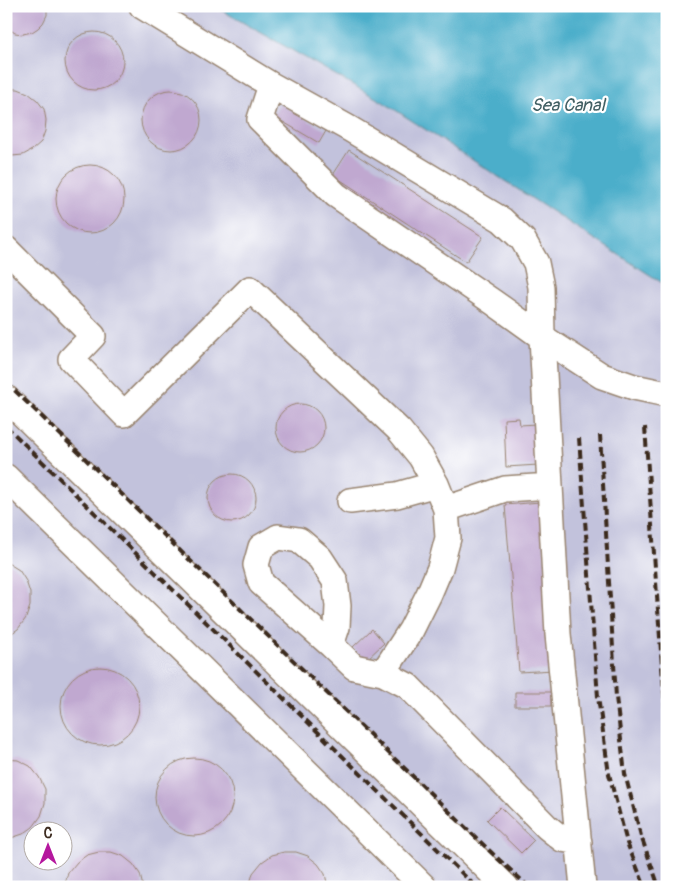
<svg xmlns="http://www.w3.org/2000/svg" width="673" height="893" font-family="Pangolin,sans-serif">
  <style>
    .industrial { fill: #c2c2dc; fill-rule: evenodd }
    .water { fill: #4baeca; stroke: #436c74 }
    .building { fill: #c0a8d0 }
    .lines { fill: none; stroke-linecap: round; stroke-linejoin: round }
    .minor-casing { stroke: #988470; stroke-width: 28 }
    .minor { stroke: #fff; stroke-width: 25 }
    .rail { stroke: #3b2a1e; stroke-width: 4; stroke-dasharray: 8 4; stroke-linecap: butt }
    .labels { text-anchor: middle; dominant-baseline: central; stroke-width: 4.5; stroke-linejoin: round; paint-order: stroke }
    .water-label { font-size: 18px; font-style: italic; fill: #415f63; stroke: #fff }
  </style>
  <rect width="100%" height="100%" fill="#fff"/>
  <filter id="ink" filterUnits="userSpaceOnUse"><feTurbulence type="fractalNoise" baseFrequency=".02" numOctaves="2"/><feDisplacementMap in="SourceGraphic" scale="10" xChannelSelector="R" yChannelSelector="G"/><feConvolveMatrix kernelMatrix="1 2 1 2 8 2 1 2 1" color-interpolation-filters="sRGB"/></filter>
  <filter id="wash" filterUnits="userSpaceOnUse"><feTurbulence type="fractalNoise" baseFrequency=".0096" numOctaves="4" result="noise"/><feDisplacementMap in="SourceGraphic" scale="20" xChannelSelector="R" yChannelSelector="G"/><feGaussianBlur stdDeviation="1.12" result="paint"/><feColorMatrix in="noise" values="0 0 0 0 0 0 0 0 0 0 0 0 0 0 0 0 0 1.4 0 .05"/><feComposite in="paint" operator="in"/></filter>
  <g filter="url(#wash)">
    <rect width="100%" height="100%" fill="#f4dec1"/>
    <path class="industrial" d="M6,6H214L383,102L667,286V887H6ZM32,830H62V860H32Z"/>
    <path class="water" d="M214,6H667V286L383,102Z"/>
    <g id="blocks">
      <path class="building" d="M6,6H47V15L43,23L38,28L32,32L23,34L15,33L6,27Z
        M65 61a29 29 0 1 1 58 0a29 29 0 1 1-58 0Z
        M6,89H18L28,93L37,100L44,109L46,120L45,131L41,142L32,150L23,155L12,156L6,155Z
        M141 120a30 30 0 1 1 60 0a30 30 0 1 1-60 0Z
        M280,104L326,131L319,143L273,116Z
        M349,150L483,237L466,262L333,175Z
        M56 199a34 34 0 1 1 68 0a34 34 0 1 1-68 0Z
        M276 428a24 24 0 1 1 48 0a24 24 0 1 1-48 0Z
        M519,418L520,425L536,424L538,465L506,467L504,419Z
        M208 498a24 24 0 1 1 48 0a24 24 0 1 1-48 0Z
        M540,502L554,670L519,672L505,505Z
        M6,562L19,570L26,581L30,593V606L26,618L18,629L6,637Z
        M372,629L384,643L366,660L353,647Z
        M61 706a39 39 0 1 1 78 0a39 39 0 1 1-78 0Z
        M515,692H551V706H515Z
        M155 797a39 39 0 1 1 78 0a39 39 0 1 1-78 0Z
        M6,759L18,760L30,766L39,777L45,789V803L41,816L33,827L23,834L11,838L6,837Z
        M500,807L534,840L521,853L487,820Z
        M99,852H111L123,856L133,864L140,874L143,887H64L68,873L77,862L87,855Z
        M284,852H296L308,856L318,864L325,874L328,887H249L253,873L262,862L272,855Z"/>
    </g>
  </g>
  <g filter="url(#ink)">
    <use href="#blocks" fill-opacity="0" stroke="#988470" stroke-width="1"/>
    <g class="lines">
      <g class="minor-casing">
        <path id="minor" d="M142,6L271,85L350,129L502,220L523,240L536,263L541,287L542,337L558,634L583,887
          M271,85L260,119L336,195L493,302L542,337L602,376L634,387L667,394
          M6,249L93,336L71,359L124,414L250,289L399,430L421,457L436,484L446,509L448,538L440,568L429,594L411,630L383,673
          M6,398L506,887
          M6,477L424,887
          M350,501L397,495L436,484
          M446,509L505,489L550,486
          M331,645L261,583L256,565L261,547L278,537L299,540L320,558L335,581L338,606L337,627L331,645L354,667L383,673L408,686L547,827L562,839L579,842"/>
      </g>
      <use href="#minor" class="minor"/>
      <path class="rail" d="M6,382L494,855L529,887
        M6,426L476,887
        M645,427L667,736
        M600,435L616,697L625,774L641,836L659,887
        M579,438L598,697L609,774L627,843L645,887"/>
    </g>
  </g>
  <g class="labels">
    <g class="water-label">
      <text x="568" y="105">Sea Canal</text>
    </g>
  </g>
  <rect width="673" height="893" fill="none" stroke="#fff" stroke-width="25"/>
  <g transform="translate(48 846)"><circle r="24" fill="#ffffff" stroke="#b1aaa5"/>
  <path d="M0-4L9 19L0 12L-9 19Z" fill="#b5179e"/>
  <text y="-8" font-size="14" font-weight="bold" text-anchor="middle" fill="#3b2a1e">С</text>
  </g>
</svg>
